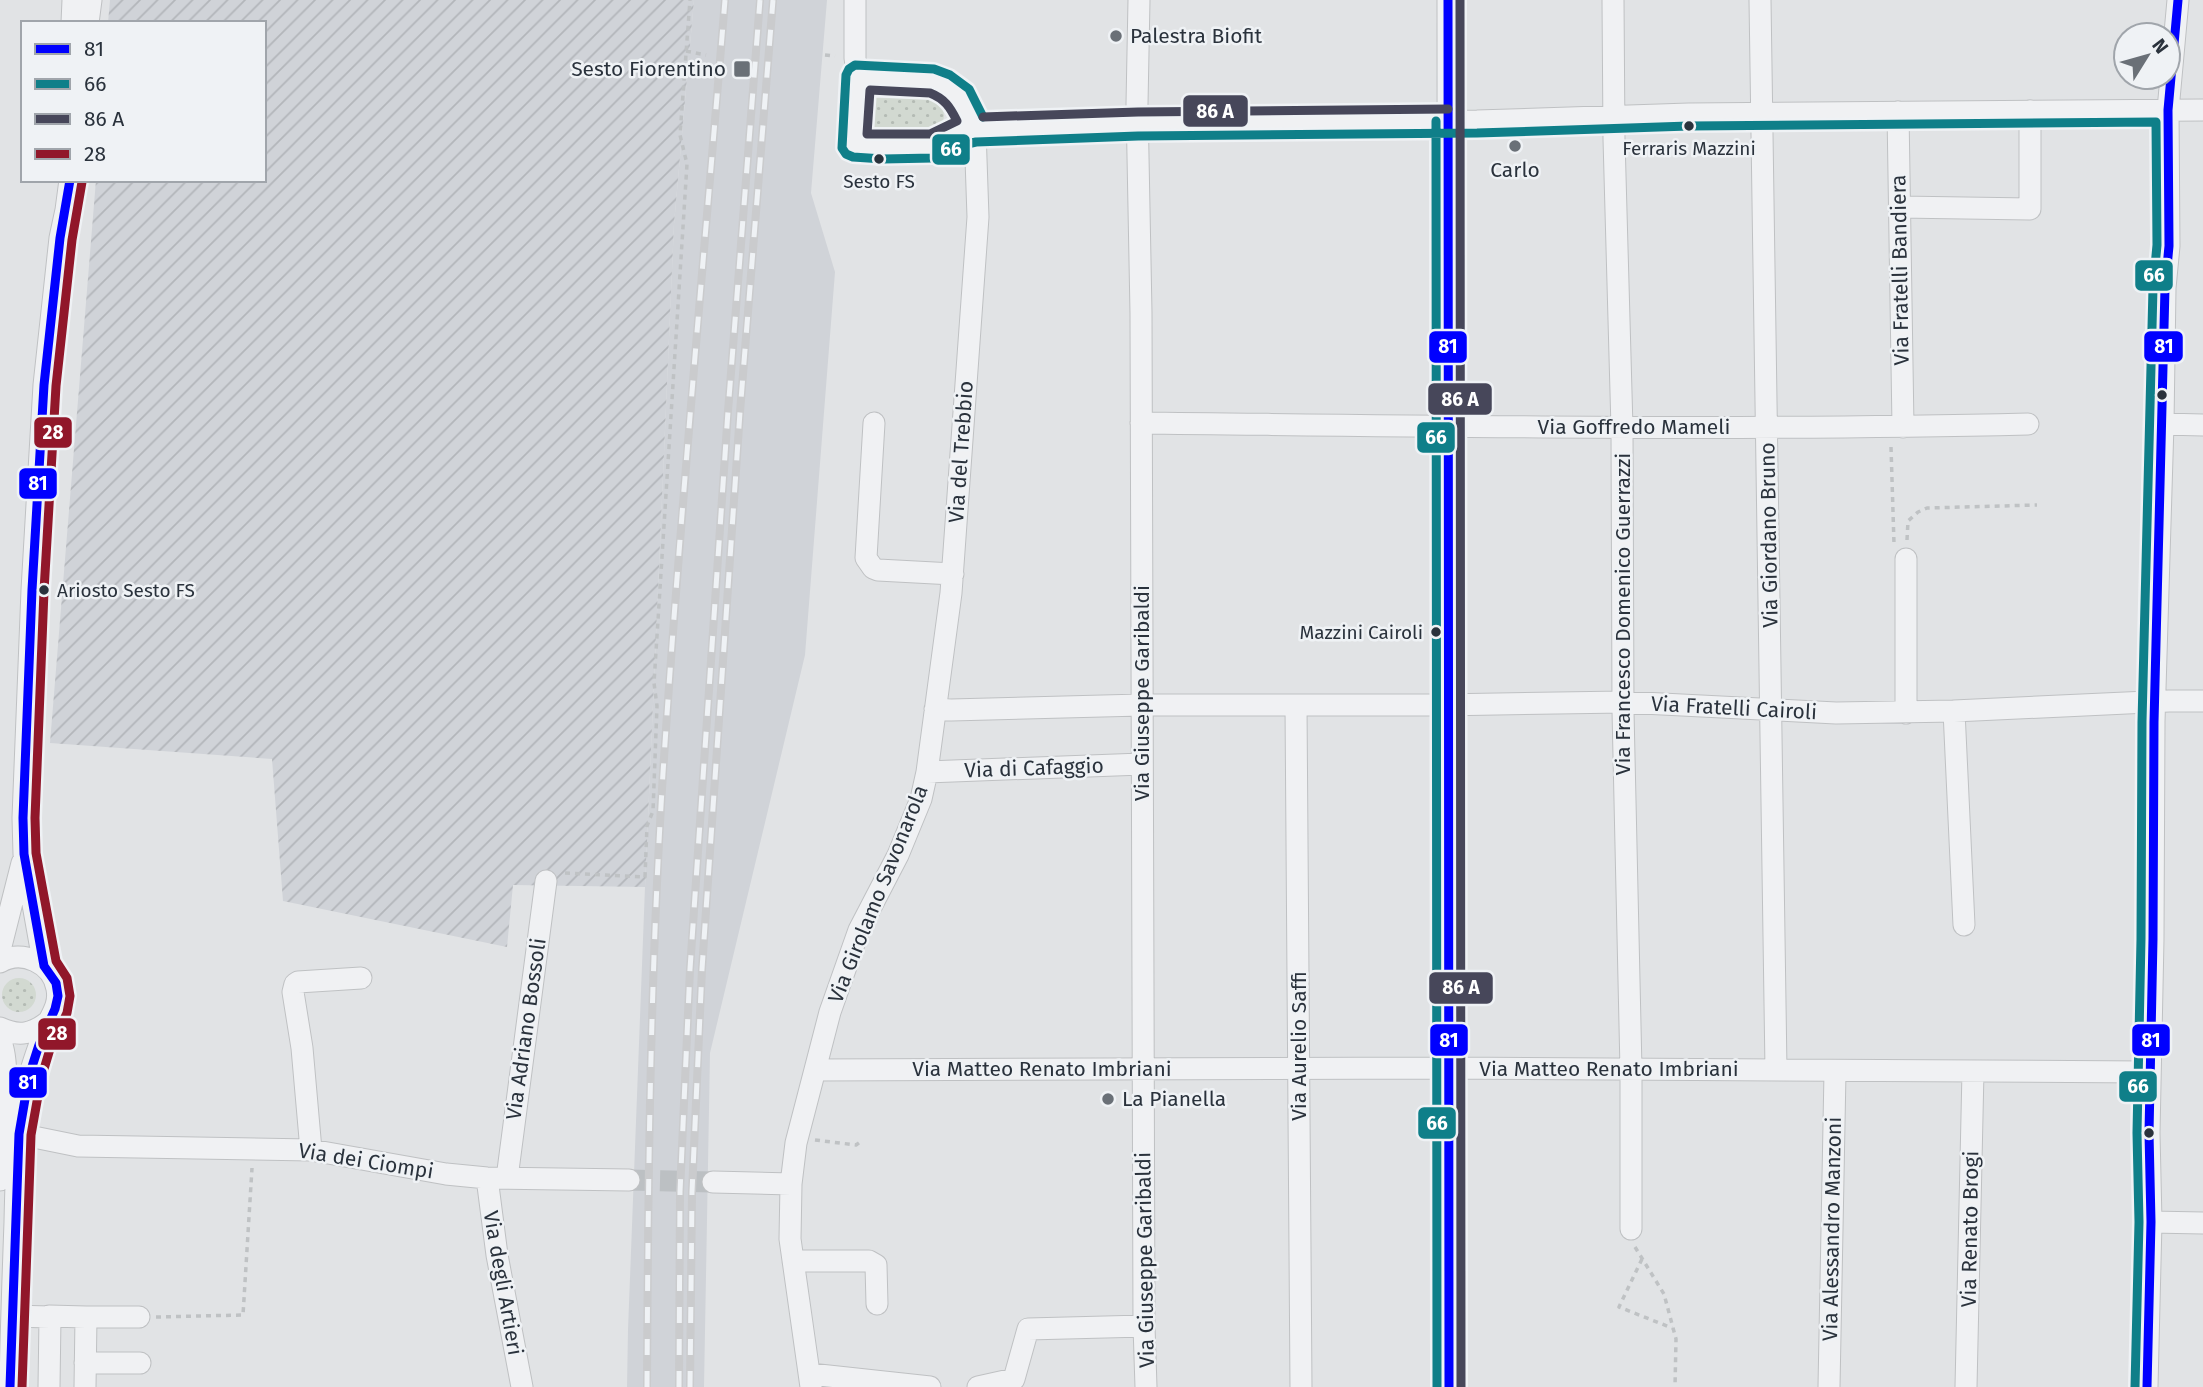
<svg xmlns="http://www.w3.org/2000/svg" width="2203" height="1387" font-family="'Fira Sans',sans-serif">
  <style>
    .built { fill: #d0d3d8 }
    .industrial { fill: url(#industrial-furrows) }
    .grass { fill: url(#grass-dots) }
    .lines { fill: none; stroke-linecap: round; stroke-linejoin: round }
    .minor-tunnel { stroke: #bcc0c3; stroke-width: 21; stroke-dasharray: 21 10; stroke-linecap: butt }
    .minor-casing { stroke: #bfc1c3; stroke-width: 23 }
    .path { stroke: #bfc2c4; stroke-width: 3.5; stroke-dasharray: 5 5; stroke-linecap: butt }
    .minor { stroke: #f0f1f3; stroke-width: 21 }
    .rail-casing { stroke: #cacbcd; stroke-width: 8 }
    .rail { stroke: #eff2f5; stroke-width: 5; stroke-dasharray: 16; stroke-linecap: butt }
    .bus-1-casing { stroke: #eff2f5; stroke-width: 14 }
    .bus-2-casing { stroke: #eff2f5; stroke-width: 14 }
    .bus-3-casing { stroke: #eff2f5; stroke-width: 14 }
    .bus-4-casing { stroke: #eff2f5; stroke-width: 14 }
    .bus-1 { stroke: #00f; stroke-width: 9 }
    .bus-2 { stroke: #0f7f89; stroke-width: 9 }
    .bus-3 { stroke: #47475a; stroke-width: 9 }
    .bus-4 { stroke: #91172a; stroke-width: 9 }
    .poi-dot { fill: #6a7077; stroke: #eff2f5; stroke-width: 2.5 }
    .bus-dot { fill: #2a323c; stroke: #eff2f5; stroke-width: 2.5 }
    .labels { text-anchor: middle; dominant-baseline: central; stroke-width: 5; stroke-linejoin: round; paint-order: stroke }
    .bus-label { font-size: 19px; fill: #2a323c; stroke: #eff2f5 }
    .poi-label { font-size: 21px; fill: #2a323c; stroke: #eff2f5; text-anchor: start }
    .street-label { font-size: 21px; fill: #2a323c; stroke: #eff2f5 }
    .line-badge { stroke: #eff2f5; stroke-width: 2.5 }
    .badge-label { font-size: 19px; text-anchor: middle; font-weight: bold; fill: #fff }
  </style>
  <defs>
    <pattern id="industrial-furrows" width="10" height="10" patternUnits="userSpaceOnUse" patternTransform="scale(1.75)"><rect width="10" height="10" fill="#d0d3d8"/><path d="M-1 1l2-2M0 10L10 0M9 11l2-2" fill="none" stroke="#b3b6ba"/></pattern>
    <pattern id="grass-dots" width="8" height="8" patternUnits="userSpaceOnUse" patternTransform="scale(1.75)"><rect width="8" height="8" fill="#d2d9d1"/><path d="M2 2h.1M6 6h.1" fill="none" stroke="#b4bbb4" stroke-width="1.8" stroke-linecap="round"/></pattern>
  </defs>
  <rect width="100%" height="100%" fill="#e1e3e5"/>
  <path class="built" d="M694,0H827L811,193L835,272L805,655L710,1053L704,1387H627L628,1330L645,887L674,224Z"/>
  <path class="industrial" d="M110,0H694L674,224L645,887L513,885L507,947L283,901L272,759L50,743L96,180H264V23H108Z"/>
  <path class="grass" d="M874,98L931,99C949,108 947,122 933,133L873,132Z
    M2 995a17 17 0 1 1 34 0a17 17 0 1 1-34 0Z"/>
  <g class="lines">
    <path class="minor-tunnel" d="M629,1180L713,1182"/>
    <g class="minor-casing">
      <path id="minor" d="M855,0V58L858,77
        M1139,0L1137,104L1141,313L1144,1326L1146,1387
        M1448,0L1449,1387
        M1613,0L1614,139L1622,428L1623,711L1631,1070V1229
        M1760,0L1776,1070
        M72,23L73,0
        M88,23L91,0
        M1898,112L1903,427
        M1900,207L2030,209V111
        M874,423L866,558L873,568L878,570L953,574
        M1141,423C1437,426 1733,431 2028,424
        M2163,424L2203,425
        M1296,705L1301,1387
        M935,709L951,710L1141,705H1440L1623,702L1836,713L1954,711L2169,701H2203
        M1954,711L1964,925
        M1906,713V559
        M927,772L1142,764
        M0,950L22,863
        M0,962C22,949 53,963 57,989C60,1005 51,1015 45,1029C40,1044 34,1059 30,1074C17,1122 16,1173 15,1222C13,1277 11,1332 10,1387
        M44,966L24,854L23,818L32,590L44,385L60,238L66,210L70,180
        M0,1028C19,1037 33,1034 49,1021
        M0,1040C13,1066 1,1147 0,1180
        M815,1070L1449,1068L2145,1072L2150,1068
        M19,1134L78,1146L311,1150L446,1174L487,1178L629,1180
        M311,1150L302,1048L293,992L295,984L298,982L361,978
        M487,1178L497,1255L522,1387
        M507,1178L546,881
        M713,1182L791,1184
        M2151,1222L2203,1223
        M793,1261H869L876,1265L877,1304
        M12,1316L50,1317L49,1387
        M49,1316L86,1317L85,1387
        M86,1317H139
        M85,1363H140
        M810,1374L930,1387
        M811,1387L790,1239L791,1184L796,1143L830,1012L859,930L898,855L921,799L927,772L951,593L978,217L975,130L959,97L946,86L933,81L858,77L854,145L883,147L933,146L955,134L975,130L1138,124L1477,121L1689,114L2203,110
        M978,1387L1014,1379L1028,1329L1144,1326
        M1829,1387L1835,1072
        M1966,1387L1973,1071
        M2147,1387L2151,1222L2149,1133L2153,939L2154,722L2163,424L2165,288L2169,246L2168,110L2178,0"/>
    </g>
    <path class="path" d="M686,51L706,55
      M825,55L835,56
      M1891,447L1894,544
      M1907,540L1908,521L1918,512L1927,508L2037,505
      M565,873L645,877L647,826L653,811L657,706L654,683L687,164L680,135L690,0
      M815,1140L856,1145L860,1142
      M1635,1247L1664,1294L1676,1339L1675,1387
      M1642,1259L1619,1307L1672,1328
      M156,1317L243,1315L252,1168"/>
    <use href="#minor" class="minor"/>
    <g class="rail-casing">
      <path id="rail" d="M647,1387C648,1182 650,977 663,773C680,515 704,257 725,0
        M679,1387L680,1192L690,969L728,411L760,0
        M690,1387L692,1192L702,969L740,412L773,0"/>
    </g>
    <use href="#rail" class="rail"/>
    <g class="bus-1-casing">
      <path id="bus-1" d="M1448,0L1449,1387
        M10,1387L19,1134L29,1076L39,1045L55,1009L58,996L56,983L44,966L24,854L23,818L32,590L44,385L60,238L70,180
        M2147,1387L2151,1222L2149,1133L2153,939L2154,722L2165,288L2169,246L2168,110L2178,0"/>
    </g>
    <g class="bus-2-casing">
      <path id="bus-2" d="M983,117L969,89L950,75L934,69L855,65L849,69L846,75L842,148L846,154L853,157L883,159L933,158L959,146L976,142L1138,136L1477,133L1689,126L2156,122L2157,245L2153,288L2142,722L2141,939L2137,1133L2139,1222L2135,1387
        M1436,121L1437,1387"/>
    </g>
    <g class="bus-3-casing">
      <path id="bus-3" d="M1460,0L1461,1387
        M870,90L930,93C945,99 950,107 957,121L930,134H867Z
        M983,117L1138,112L1448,109"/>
    </g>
    <g class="bus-4-casing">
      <path id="bus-4" d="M22,1387L31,1135L41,1079L50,1049L67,1013L70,996L67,978L56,961L36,853L35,818L44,591L56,386L72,240L82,182"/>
    </g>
    <use href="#bus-1" class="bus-1"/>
    <use href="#bus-2" class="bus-2"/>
    <use href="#bus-3" class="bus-3"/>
    <use href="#bus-4" class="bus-4"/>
  </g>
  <g class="poi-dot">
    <circle cx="1116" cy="36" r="7"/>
    <rect x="733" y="60" width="18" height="18" rx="3.5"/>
    <circle cx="1515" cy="146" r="7"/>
    <circle cx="1108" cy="1099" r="7"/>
  </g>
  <g class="bus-dot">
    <circle cx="1689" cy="126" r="6"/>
    <circle cx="879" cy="159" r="6"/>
    <circle cx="2162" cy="395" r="6"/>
    <circle cx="44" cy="590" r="6"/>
    <circle cx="1436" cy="632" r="6"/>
    <circle cx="2149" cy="1133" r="6"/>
  </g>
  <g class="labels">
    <g class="bus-label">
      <text x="1689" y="148">Ferraris Mazzini</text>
      <text x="879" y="181">Sesto FS</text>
      <text x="57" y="590" text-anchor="start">Ariosto Sesto FS</text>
      <text x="1423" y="632" text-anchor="end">Mazzini Cairoli</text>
    </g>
    <g class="poi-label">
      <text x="1130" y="36">Palestra Biofit</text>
      <text x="726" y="69" text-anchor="end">Sesto Fiorentino</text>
      <text x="1515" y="170" text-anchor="middle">Carlo</text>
      <text x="1122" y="1099">La Pianella</text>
    </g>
    <g class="street-label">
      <text transform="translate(1900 270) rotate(-91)">Via Fratelli Bandiera</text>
      <text x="1634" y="427">Via Goffredo Mameli</text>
      <text transform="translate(961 452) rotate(-86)">Via del Trebbio</text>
      <text transform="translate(1769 535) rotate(-91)">Via Giordano Bruno</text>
      <text transform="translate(1623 614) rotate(-90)">Via Francesco Domenico Guerrazzi</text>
      <text transform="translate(1142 693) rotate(-90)">Via Giuseppe Garibaldi</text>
      <text transform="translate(1734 708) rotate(3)">Via Fratelli Cairoli</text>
      <text transform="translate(1034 768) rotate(-2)">Via di Cafaggio</text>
      <text transform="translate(878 894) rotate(-68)">Via Girolamo Savonarola</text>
      <text transform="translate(526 1029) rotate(-82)">Via Adriano Bossoli</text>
      <text transform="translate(1299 1046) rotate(-90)">Via Aurelio Saffi</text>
      <text x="1042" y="1069">Via Matteo Renato Imbriani</text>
      <text x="1609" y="1069">Via Matteo Renato Imbriani</text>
      <text transform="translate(366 1161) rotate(9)">Via dei Ciompi</text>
      <text transform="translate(1832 1229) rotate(-89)">Via Alessandro Manzoni</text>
      <text transform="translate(1970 1229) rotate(-89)">Via Renato Brogi</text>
      <text transform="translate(1145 1260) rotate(-91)">Via Giuseppe Garibaldi</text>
      <text transform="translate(503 1283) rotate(80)">Via degli Artieri</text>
    </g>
  </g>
  <g class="line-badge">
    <rect x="1182" y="94" width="67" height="34" rx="7" fill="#47475a"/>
    <rect x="931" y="133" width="40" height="33" rx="7" fill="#0f7f89"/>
    <rect x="2134" y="259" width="40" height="33" rx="7" fill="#0f7f89"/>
    <rect x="2143" y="330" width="41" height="33" rx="7" fill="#00f"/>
    <rect x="1428" y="330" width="40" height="34" rx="7" fill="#00f"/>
    <rect x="1427" y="382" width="66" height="34" rx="7" fill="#47475a"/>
    <rect x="33" y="416" width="40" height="33" rx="7" fill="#91172a"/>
    <rect x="1416" y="421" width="40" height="33" rx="7" fill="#0f7f89"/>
    <rect x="18" y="467" width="40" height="33" rx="7" fill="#00f"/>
    <rect x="1428" y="971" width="66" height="34" rx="7" fill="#47475a"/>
    <rect x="37" y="1017" width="40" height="34" rx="7" fill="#91172a"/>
    <rect x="2131" y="1023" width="40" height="34" rx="7" fill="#00f"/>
    <rect x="1429" y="1023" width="40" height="34" rx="7" fill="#00f"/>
    <rect x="8" y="1066" width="40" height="33" rx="7" fill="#00f"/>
    <rect x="2118" y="1070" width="40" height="33" rx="7" fill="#0f7f89"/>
    <rect x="1417" y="1106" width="40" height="34" rx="7" fill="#0f7f89"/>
  </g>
  <g class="badge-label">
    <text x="1215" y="118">86 A</text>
    <text x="951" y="156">66</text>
    <text x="2154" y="282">66</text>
    <text x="2164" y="353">81</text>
    <text x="1448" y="353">81</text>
    <text x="1460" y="406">86 A</text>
    <text x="53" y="439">28</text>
    <text x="1436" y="444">66</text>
    <text x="38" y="490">81</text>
    <text x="1461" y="994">86 A</text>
    <text x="57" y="1040">28</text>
    <text x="2151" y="1047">81</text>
    <text x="1449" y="1047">81</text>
    <text x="28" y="1089">81</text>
    <text x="2138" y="1093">66</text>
    <text x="1437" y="1130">66</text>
  </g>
  <rect x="21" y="21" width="245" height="161" fill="#eff2f5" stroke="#a0a5ab" stroke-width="2"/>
  <rect x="35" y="44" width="35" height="10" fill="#0000ff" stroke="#a0a5ab" stroke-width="2"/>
  <text x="84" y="56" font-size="21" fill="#2a323c">81</text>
  <rect x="35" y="79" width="35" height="10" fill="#0f7f89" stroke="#a0a5ab" stroke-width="2"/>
  <text x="84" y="91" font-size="21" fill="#2a323c">66</text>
  <rect x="35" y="114" width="35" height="10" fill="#47475a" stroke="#a0a5ab" stroke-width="2"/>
  <text x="84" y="126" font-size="21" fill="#2a323c">86 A</text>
  <rect x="35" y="149" width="35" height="10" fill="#91172a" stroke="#a0a5ab" stroke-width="2"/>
  <text x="84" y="161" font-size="21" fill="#2a323c">28</text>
  <g transform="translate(2147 56) rotate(53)"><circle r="33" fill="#eff2f5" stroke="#a0a5ab" stroke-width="2"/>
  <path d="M0-5L12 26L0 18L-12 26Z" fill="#6a7077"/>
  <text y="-10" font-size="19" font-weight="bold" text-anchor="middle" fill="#2a323c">N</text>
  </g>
</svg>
